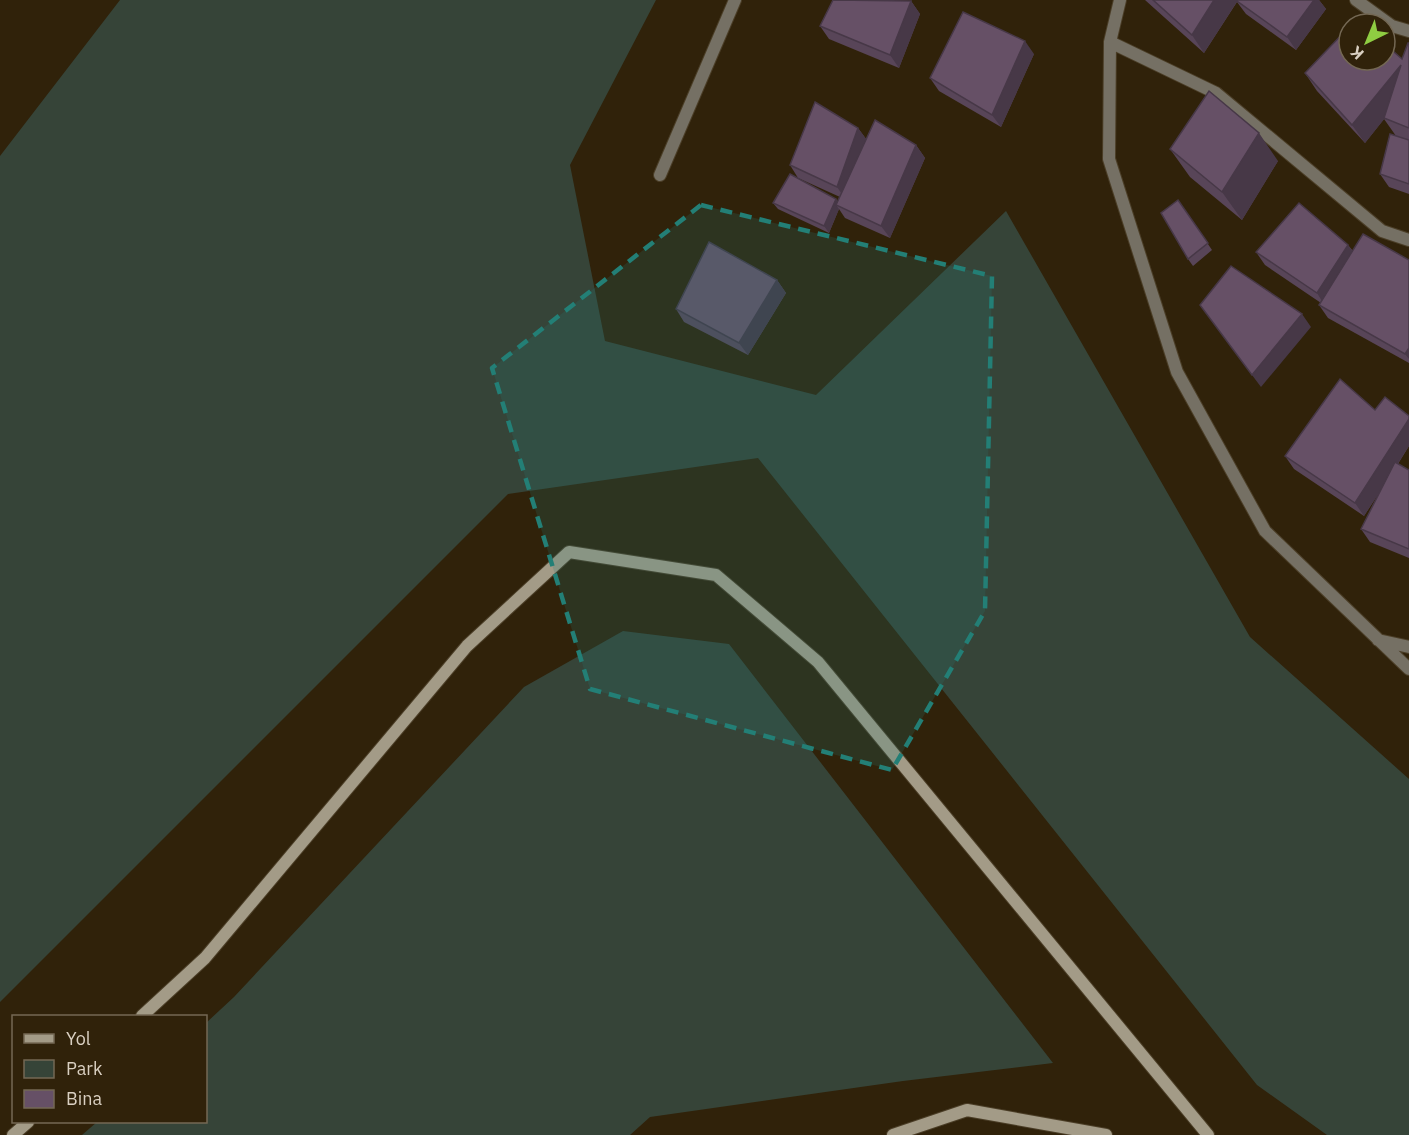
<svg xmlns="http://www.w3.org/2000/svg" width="1409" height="1135" font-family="'IBM Plex Sans',sans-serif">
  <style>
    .green { fill: #364438 }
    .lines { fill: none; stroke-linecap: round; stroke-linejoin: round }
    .street-casing { stroke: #4b3e27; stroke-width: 14 }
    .secondary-casing { stroke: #4b3e27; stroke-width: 14 }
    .street { stroke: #757064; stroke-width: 12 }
    .secondary { stroke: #a39b87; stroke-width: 12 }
    .wall { fill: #584558 }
    .shaded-wall { fill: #473847 }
    .building { fill: #665066; stroke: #473847; stroke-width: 1.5 }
    .marked { fill: #237f76; fill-opacity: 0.2; stroke: #237f76; stroke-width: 4.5; stroke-dasharray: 12 8; stroke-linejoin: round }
  </style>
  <rect width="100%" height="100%" fill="#30220a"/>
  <path class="green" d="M120,0H656L570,165L605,341L816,395L1006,211L1250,637L1409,779V1135H1327L1257,1085L758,458L508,494L0,1002V156Z
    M623,631L729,644L1053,1063L903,1081L650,1117L630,1135H82L97,1122H206V1023L234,997L524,687Z"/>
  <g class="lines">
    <g class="street-casing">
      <path id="street" d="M1120,0L1110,42L1109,159L1177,372L1265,531L1409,669
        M1356,0L1392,26L1409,31
        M1110,42L1216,93L1382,231L1409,240
        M660,175L735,0
        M1378,640L1409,647"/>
    </g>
    <g class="secondary-casing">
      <path id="secondary" d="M142,1016L205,958L467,646L569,552L716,575L818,662L1208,1135
        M13,1135L28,1122
        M893,1135L967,1110L1106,1135"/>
    </g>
    <use href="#street" class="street"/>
    <use href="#secondary" class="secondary"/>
  </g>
  <path class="wall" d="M1145,0H1319L1326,9L1296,50L1246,14L1237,2L1204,53Z
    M911,1L920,14L899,68L829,39L820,26Z
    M1409,43V194L1389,187L1380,174L1396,136L1384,119L1365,143L1317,91L1305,73L1402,59Z
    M1034,54L1001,127L939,91L930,78Z
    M858,128L866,139L916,145L925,158L890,238L845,218L839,209L829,233L778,209L773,203L836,199L838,202L840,197L798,178L790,165Z
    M1170,149L1278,161L1242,220L1190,177Z
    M1178,200L1212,250L1193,266L1188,259Z
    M1348,245L1353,251L1409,260V363L1328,318L1319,305L1321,303L1265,265L1256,252Z
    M777,280L786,293L748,355L684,322L676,309Z
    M1409,446L1398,464L1409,470V558L1370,542L1361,529L1379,493L1364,516L1294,469L1285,456Z"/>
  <path class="shaded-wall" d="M1214,0H1238L1204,53L1192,35Z
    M1314,0H1319L1326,9L1296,50L1287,37Z
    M911,1L920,14L899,68L890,55Z
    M1025,41L1034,54L1001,127L992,115Z
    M1401,65L1409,88L1365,143L1352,125Z
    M858,128L867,140L846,200L837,187Z
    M1259,133L1278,161L1242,220L1222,192Z
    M916,145L925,158L890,238L881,226Z
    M836,199L840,206L836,205L839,209L829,233L824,226Z
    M1348,245L1357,258L1325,306L1317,293Z
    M777,280L786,293L748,355L739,343Z
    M1302,314L1311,327L1261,387L1252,375Z
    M1409,348V359L1405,354Z
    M1409,419V446L1364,516L1355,503Z"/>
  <path class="building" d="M833,0L911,1L890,55L820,26Z
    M1153,0H1214L1192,35Z
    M1237,0H1314L1287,37L1237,1Z
    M963,12L1025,41L992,115L930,78Z
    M1356,20L1361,24H1352Z
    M1349,27V60H1385V44L1402,59L1408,43H1409V128L1384,118L1401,65L1352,125L1305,73Z
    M1209,91L1259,133L1222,192L1170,149Z
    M815,102L858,128L837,187L790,165Z
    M875,120L916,145L881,226L836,205Z
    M1390,134L1409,140V184L1380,174Z
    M790,174L836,199L824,226L773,203Z
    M1178,200L1208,243L1188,259L1161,213Z
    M1299,203L1348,245L1317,293L1256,252Z
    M1363,234L1409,260V348L1405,354L1319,305Z
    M709,242L777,280L739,343L676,309Z
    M1231,266L1302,314L1252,375L1200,305Z
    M1340,379L1375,410L1385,397L1409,416V419L1355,503L1285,456Z
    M1395,462L1409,470V549L1361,529Z"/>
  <path class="marked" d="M701,205L992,276L985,611L892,770L590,689L492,368Z"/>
  <rect x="12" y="1015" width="195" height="108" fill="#30220a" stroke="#746854" stroke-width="1.5"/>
  <rect x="24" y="1034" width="30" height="9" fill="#a39b87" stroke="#746854" stroke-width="1.5"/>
  <text x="66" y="1045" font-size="18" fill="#dad0c2">Yol</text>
  <rect x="24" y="1060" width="30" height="18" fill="#364438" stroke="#746854" stroke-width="1.5"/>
  <text x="66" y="1075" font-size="18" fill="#dad0c2">Park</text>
  <rect x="24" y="1090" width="30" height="18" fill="#665066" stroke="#746854" stroke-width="1.5"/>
  <text x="66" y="1105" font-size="18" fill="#dad0c2">Bina</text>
  <g transform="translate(1367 42) rotate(223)"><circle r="28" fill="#30220a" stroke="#746854" stroke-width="1.5"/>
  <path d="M0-4.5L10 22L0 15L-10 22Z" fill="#8fcd42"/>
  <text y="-9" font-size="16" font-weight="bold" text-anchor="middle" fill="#dad0c2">K</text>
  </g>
</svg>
